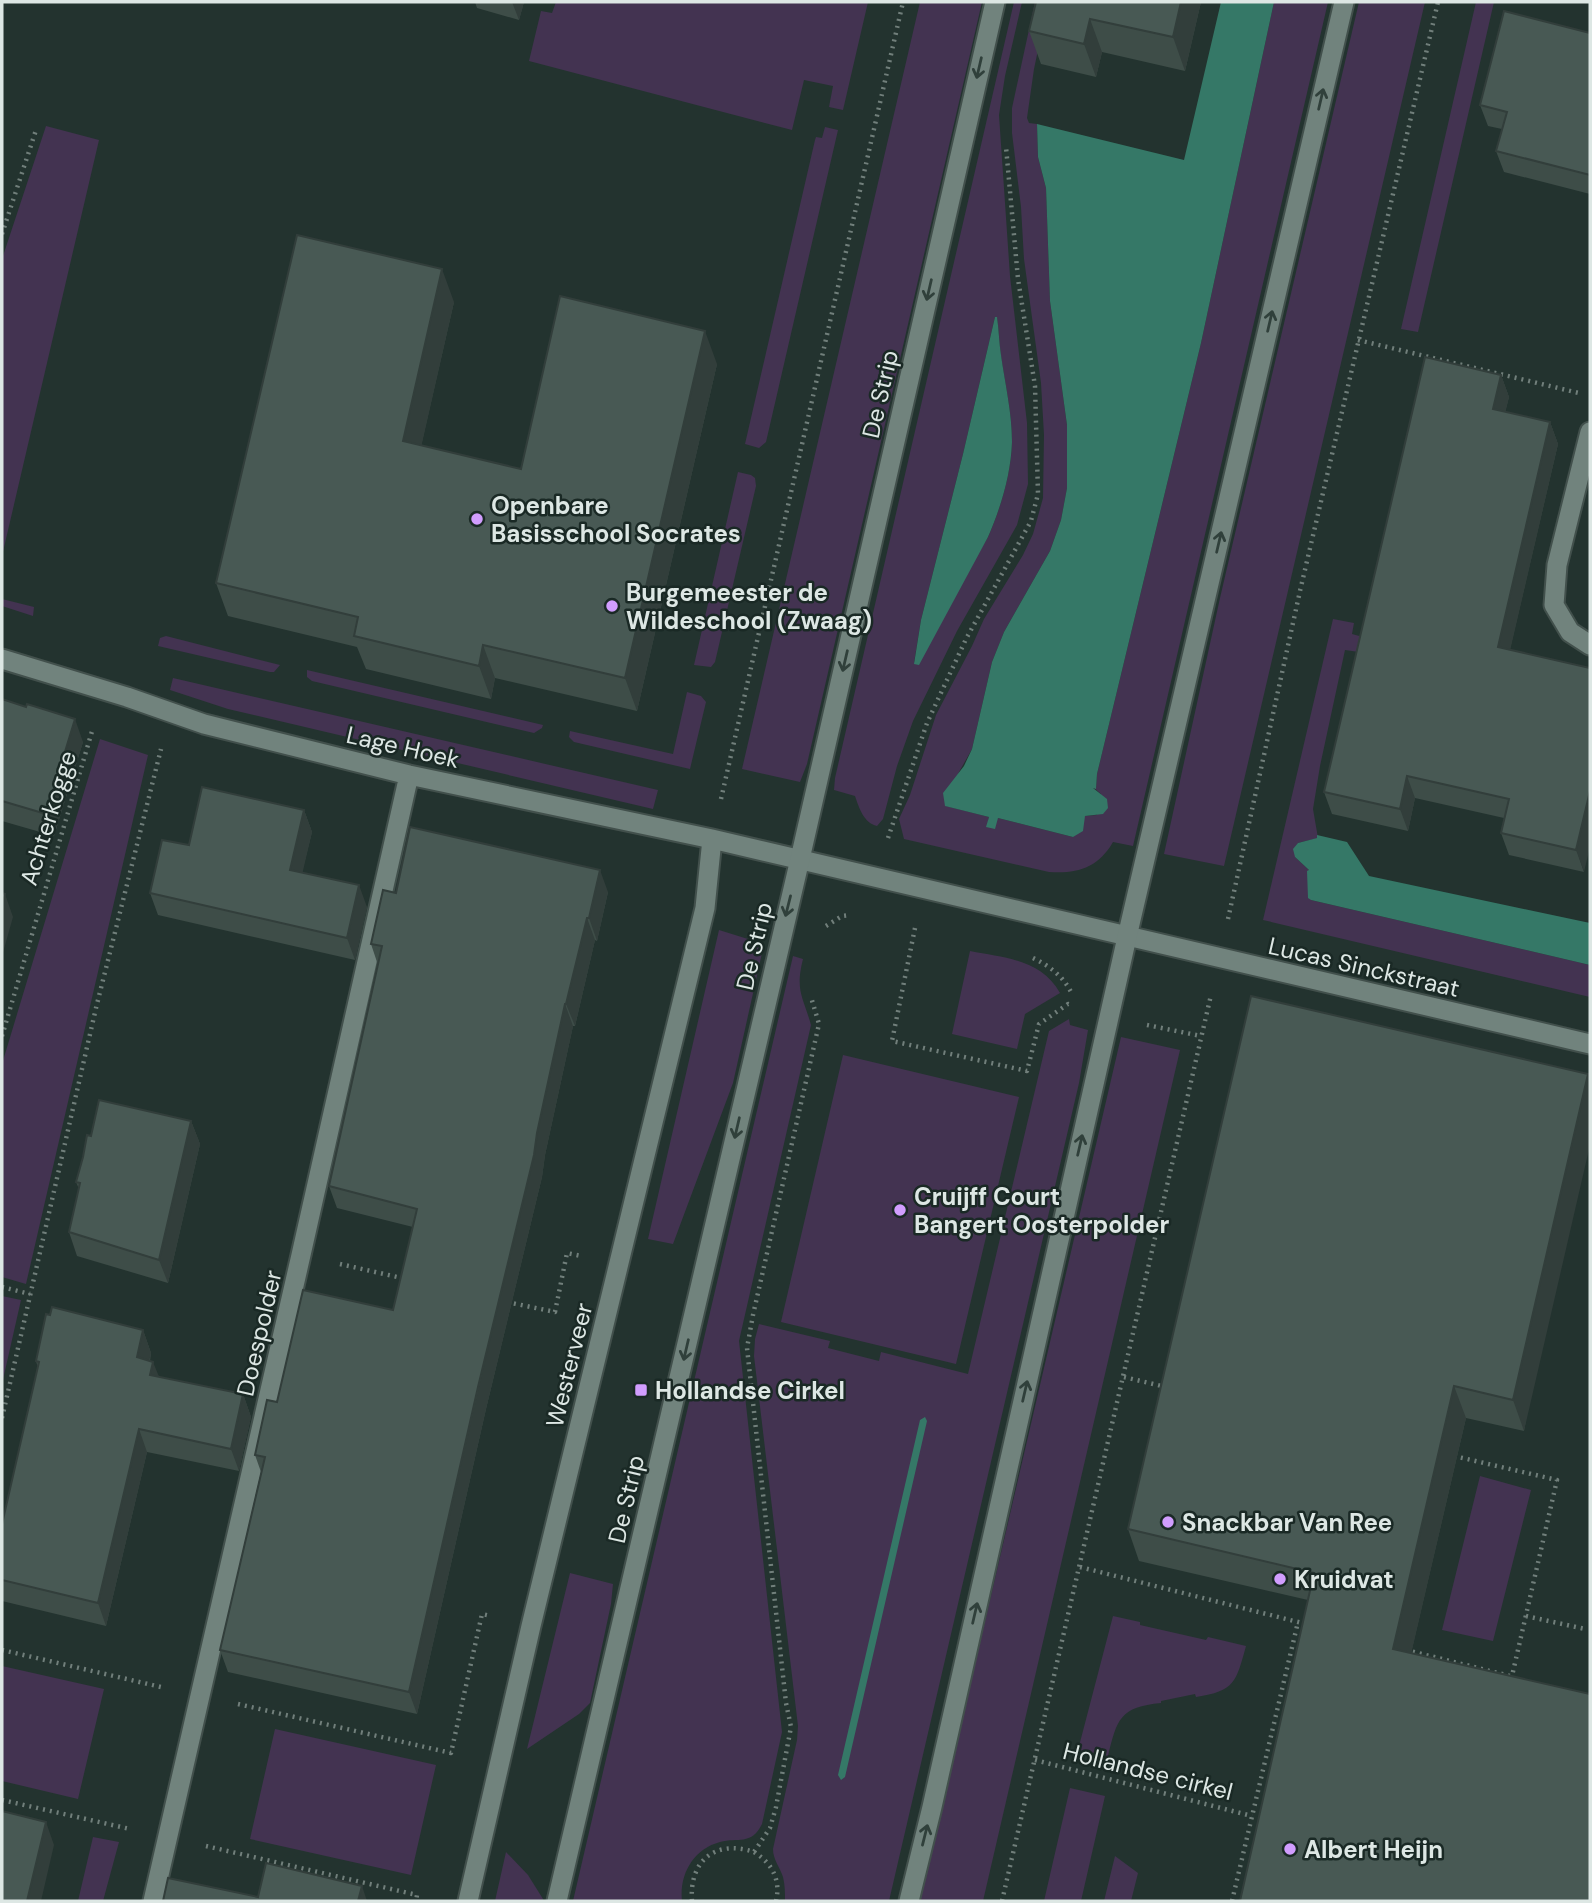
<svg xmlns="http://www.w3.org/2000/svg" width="1592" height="1903" font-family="'DM Sans',sans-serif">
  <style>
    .green { fill: #433351; fill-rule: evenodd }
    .water { fill: #357867 }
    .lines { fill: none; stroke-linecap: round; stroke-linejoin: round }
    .minor-casing { stroke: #42504c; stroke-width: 23 }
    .tertiary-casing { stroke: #42504c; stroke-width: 23 }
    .path { stroke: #717f7b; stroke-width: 4.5; stroke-dasharray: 2 5; stroke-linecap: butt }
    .minor { stroke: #71837d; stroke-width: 19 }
    .tertiary { stroke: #71837d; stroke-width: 19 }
    .wall { fill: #3e4d48 }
    .shaded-wall { fill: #323e3b }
    .building { fill: #485954; stroke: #323e3b; stroke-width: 2 }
    .oneway { stroke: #30403b }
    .poi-dot { fill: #d19dfe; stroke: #1a2925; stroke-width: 2.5 }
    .labels { text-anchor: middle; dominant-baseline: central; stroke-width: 5; stroke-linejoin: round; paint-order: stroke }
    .street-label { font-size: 24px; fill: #dde7e4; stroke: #1a2925 }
    .poi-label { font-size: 24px; font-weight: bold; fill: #dde7e4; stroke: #1a2925; text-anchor: start }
  </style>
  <rect width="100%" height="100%" fill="#23332f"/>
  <path class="green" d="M556,2H868L843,110L829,107L833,86L804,80L792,130L529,61L541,11L552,13Z
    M920,2H982L807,764L800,782L742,769Z
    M1014,2H1022L1005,76L999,115L1010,276L1027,423L1028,484L1017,525L957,631L913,721L897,766L883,819L877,826C864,823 859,808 855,796L834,790L835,778ZM995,317L997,318C999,330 999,343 1001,356C1005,384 1012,413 1012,442C1011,474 1001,507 988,537L914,663L921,620L963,454Z
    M1035,2H1048L1034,69L1027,118L1029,123L1037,124L1038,157L1046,188L1050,301L1067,425V488L1061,520L1050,551L1004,632L992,662L972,749L959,772L946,806L989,817L987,827L998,818L1073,837L1085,816L1097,815L1101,794L1093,787L1096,788L1097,774L1201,343L1274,2H1328L1133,846L1113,842C1098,868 1077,874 1049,872L904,839L899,819L910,795L936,715L972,646L984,619L1023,555L1033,534L1043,498L1044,435L1041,383L1024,259L1021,207L1012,133V108Z
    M1359,2H1425L1224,866L1164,854L1220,598Z
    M1476,2H1494L1418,332L1401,329Z
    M46,126L99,140L2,556V259Z
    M825,127L838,130L766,442L759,448L745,444L815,140L816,137L822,138Z
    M738,472L751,475L755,478L756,486L715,662L711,667L694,665Z
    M2,599L34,607L33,616L2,606Z
    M1333,619L1354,623L1352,634L1363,637L1359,652L1345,650L1320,766L1313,809L1318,838L1298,843L1295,857L1309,870L1311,900L1590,965V997L1263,920Z
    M166,636L280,665L274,672H270L158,646L160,638Z
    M307,670L543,725L542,728L534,733L312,681L307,677Z
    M173,678L658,790L653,809L228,709L170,690Z
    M687,692L701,696L706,702L690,769L574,742L569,737L570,731L673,754Z
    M100,739L148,755L26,1284L2,1277V1064Z
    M719,930L764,944L733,1083L673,1244L648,1239Z
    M970,951C1005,958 1041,959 1060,993L1025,1014L1017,1049L952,1034Z
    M793,956L803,959C795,991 803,996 811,1025L739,1341L782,1732L762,1824C751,1846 738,1837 720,1842C693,1849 679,1875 682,1901H573Z
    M1069,1019L1070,1025L1088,1030L1079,1083L889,1901H785C785,1893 785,1885 783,1877C780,1867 773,1860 773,1849L797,1740L798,1726L754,1356L755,1339L759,1324L830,1341L828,1348L879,1361L881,1352L968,1374L1049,1031Z
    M1121,1037L1180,1050L983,1901H920Z
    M843,1055L1019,1097L956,1364L781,1322Z
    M2,1296L21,1300L2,1384Z
    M1480,1476L1531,1490L1493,1641L1442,1630Z
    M570,1573L613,1584L611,1604L590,1703L579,1714L527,1749Z
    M1113,1616L1140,1622V1625L1206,1640L1208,1637L1246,1646C1236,1682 1235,1691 1196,1697L1195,1694L1161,1701V1703C1120,1707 1117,1719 1108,1756L1078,1750Z
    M2,1666L104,1689L78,1799L2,1781Z
    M275,1729L436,1765L411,1875L250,1839Z
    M1070,1788L1105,1796L1081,1901H1044Z
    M93,1837L119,1842L103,1901H78Z
    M506,1852L528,1875L543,1899L542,1901H495Z
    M1115,1856L1138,1873L1131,1901H1104Z"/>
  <path class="water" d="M1221,2H1274L1201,343L1097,774L1096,789L1093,788L1107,799L1108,808L1103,814L1085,816L1083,831L1073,837L998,818L995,829L986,827L989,817L945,806L943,793L964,766L972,749L992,662L1004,632L1050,551L1061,520L1067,488V425L1050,301L1046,188L1038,157L1037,124L1184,160Z
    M995,317H997C999,330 999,343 1001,355C1005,384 1012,412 1012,442C1011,474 1001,507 988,537L919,665L914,664L921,620L963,454Z
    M1317,835L1347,842L1369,876L1590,923V965L1311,900L1308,898L1307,871L1309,870L1295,857L1293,849L1298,843L1317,838Z
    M925,1417L927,1421L845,1777L841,1780L838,1775L920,1420Z"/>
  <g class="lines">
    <g class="minor-casing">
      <path id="minor" d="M1590,432L1557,565L1554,605L1570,632L1590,645
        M2,659L127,697L204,724L409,775L712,839L1590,1044
        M153,1901L301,1255L409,775
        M468,1901L531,1626L705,908L712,839"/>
    </g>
    <g class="tertiary-casing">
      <path id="tertiary" d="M557,1901L800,859L995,2
        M909,1901L932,1807L1127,937L1344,2"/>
    </g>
    <path class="path" d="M2,234L36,130
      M1358,340L1579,393
      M721,799L903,2
      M888,838L927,723L966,639L1031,521L1038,494L1035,386L1018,279L1006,147
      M1228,919L1300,591L1438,2
      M826,926L842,916L850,915
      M915,928L892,1041L1027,1071L1039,1024L1068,1004L1071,1005
      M1033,958C1050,966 1064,977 1072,994
      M1147,1025L1201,1036
      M2,1036L93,728
      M340,1264L406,1279
      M2,1287L30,1294
      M507,1302L555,1312L567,1253L581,1256
      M1124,1377L1166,1387
      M2,1418L96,1008L161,749
      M1454,1456L1557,1480L1512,1676
      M1080,1567L1306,1624
      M1526,1616L1585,1629
      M2,1650L161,1687
      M1406,1650L1510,1676
      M238,1704L451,1753L482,1614L491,1616
      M1035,1760L1252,1816
      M2,1800L130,1829
      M206,1846L417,1895L416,1901
      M754,1852C772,1863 781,1880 776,1901
      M692,1901C689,1861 715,1839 754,1852L770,1828L776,1807L791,1727L786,1703L747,1348L753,1315L819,1024L811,997
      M1002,1901L1211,995
      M1232,1901L1298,1622"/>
    <use href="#minor" class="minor"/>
    <use href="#tertiary" class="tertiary"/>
  </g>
  <path class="wall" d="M475,2H524L519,20L477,8Z
    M1036,2H1201L1185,71L1102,52L1096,77L1041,64L1029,31Z
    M1590,33V194L1504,172L1496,151L1502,129L1488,126L1480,105Z
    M454,302L421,446L521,469L717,364L637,711L495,678L491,699L366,669L357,647L228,616L216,583Z
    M1501,375L1509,397L1505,412L1550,422L1558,444L1510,649L1584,872L1509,855L1501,833L1504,818L1415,798L1408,831L1332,814L1324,792Z
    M2,699L83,742L54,836L2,821Z
    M304,810L312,832L302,872L367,907L355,960L158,915L150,893L189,845Z
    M608,892L597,941L595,940L575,1026H573L545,1155L542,1177L486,1409L417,1714L228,1672L220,1650L261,1472L255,1455L277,1402L393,1310L413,1227L337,1208L329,1186L378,965L371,944L396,893Z
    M1588,1074L1524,1431L1466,1418L1411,1653L1590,1901L1308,1600L1139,1561L1128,1529Z
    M191,1121L200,1144L168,1283L77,1256L69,1232L79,1189L76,1182L91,1136Z
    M143,1330L151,1353L150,1361L159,1377L243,1394L251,1417L239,1471L147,1452L106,1626L2,1601V1524L38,1368L36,1361Z"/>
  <path class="shaded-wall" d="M512,2H524L519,20Z
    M1181,2H1201L1185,71L1173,37Z
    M1090,19L1102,52L1096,77L1084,44Z
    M442,269L454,302L415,474L403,441Z
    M705,331L717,364L637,711L625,678Z
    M1501,375L1509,397L1501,431L1493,409Z
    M1550,422L1558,444L1506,668L1498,647Z
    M483,645L495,678L491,699L479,666Z
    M75,719L83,742L54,836L46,814Z
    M1407,776L1415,798L1408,831L1400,809Z
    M1590,791V847L1584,872L1576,850Z
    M304,810L312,832L298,892L290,870Z
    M600,870L608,892L597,941L589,918Z
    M359,885L367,907L355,960L347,938Z
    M5,894L13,917L2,956V906Z
    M587,918L595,940L575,1026L566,1004Z
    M565,1004L573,1026L545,1155L542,1177L486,1409L417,1714L409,1692L537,1133Z
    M1588,1074L1590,1081V1145L1524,1431L1513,1400Z
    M191,1121L200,1144L168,1283L159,1260Z
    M143,1330L151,1353L145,1380L137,1357Z
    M153,1362L162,1384L150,1375Z
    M1454,1386L1466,1418L1405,1680L1393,1649Z
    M243,1394L251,1417L239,1471L231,1449Z
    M139,1429L147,1452L106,1626L98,1603Z
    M46,1822L54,1845L41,1901H27Z
    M362,1886L367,1901H358Z"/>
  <path class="building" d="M1036,2H1181L1173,37L1090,19L1084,44L1029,31Z
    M1504,11L1590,33V175L1496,151L1507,112L1480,105Z
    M297,235L442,269L403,441L521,469L560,296L705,331L625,678L483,645L479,666L354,636L358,617L216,583Z
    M1425,357L1501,375L1493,409L1550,422L1498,647L1590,668V791L1576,850L1501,833L1509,799L1407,776L1400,809L1324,792Z
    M2,699L26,707L27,704L75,719L46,814L2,801Z
    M202,787L304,810L290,870L359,885L347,938L150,893L162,840L189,845Z
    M410,827L600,870L589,918H587L566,1004H565L537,1133L534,1155L478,1387L409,1692L220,1650L265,1457L255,1455L267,1400L277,1402L303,1290L393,1310L417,1209L329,1186L382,946L371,944L383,890L396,893Z
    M2,893L5,894L2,906Z
    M1251,996L1588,1074L1513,1400L1454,1386L1393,1649L1590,1694V1901H1240L1314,1573L1128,1529Z
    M99,1100L191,1121L159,1260L69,1232L80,1183L76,1182L83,1157L87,1135L91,1136Z
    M52,1307L143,1330L137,1357L153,1362L150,1375L243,1394L231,1449L139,1429L98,1603L2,1580V1524L39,1362L36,1361L46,1314L50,1315Z
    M2,1811L46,1822L27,1901H2Z
    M266,1863L362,1886L358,1901H163L168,1878L258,1897Z"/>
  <defs><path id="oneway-shaft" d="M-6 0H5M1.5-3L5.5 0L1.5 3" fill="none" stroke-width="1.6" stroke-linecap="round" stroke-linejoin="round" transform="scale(1.75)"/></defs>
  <g class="oneway">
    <use href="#oneway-shaft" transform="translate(979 68) rotate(103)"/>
    <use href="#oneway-shaft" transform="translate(1321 99) rotate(-77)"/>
    <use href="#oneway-shaft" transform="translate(929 290) rotate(103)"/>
    <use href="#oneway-shaft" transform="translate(1270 321) rotate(-77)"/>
    <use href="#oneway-shaft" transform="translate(1219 542) rotate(-77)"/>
    <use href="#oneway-shaft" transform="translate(845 661) rotate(103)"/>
    <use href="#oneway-shaft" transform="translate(788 906) rotate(104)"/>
    <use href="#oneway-shaft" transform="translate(737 1128) rotate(103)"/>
    <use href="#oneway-shaft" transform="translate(1080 1145) rotate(-77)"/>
    <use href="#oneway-shaft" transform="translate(686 1350) rotate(103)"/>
    <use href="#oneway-shaft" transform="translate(1025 1391) rotate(-77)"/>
    <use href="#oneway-shaft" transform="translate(975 1613) rotate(-77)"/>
    <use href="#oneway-shaft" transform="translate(925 1835) rotate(-76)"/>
  </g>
  <g class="poi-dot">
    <circle cx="477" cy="519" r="7"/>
    <circle cx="612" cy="606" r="7"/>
    <circle cx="900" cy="1210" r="7"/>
    <rect x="634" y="1383" width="14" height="14" rx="3.5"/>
    <circle cx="1168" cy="1522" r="7"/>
    <circle cx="1280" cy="1579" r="7"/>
    <circle cx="1290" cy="1849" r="7"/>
  </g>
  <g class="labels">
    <g class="street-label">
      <text transform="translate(880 394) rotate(-77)">De Strip</text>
      <text transform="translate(403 747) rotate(13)">Lage Hoek</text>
      <text transform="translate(48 818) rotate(-73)">Achterkogge</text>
      <text transform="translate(754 946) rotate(-77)">De Strip</text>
      <text transform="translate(1364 967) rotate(13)">Lucas Sinckstraat</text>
      <text transform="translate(259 1333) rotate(-77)">Doespolder</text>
      <text transform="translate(569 1365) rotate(-76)">Westerveer</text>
      <text transform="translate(626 1499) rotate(-77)">De Strip</text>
      <text transform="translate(1148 1771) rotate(14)">Hollandse cirkel</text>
    </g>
    <g class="poi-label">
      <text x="491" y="505">Openbare<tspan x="491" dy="28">Basisschool Socrates</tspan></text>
      <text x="626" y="592">Burgemeester de<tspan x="626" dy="28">Wildeschool (Zwaag)</tspan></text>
      <text x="914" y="1196">Cruijff Court<tspan x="914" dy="28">Bangert Oosterpolder</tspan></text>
      <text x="655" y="1390">Hollandse Cirkel</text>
      <text x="1182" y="1522">Snackbar Van Ree</text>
      <text x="1294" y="1579">Kruidvat</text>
      <text x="1304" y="1849">Albert Heijn</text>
    </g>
  </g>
  <rect width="1592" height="1903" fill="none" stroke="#dde7e4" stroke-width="7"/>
</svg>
